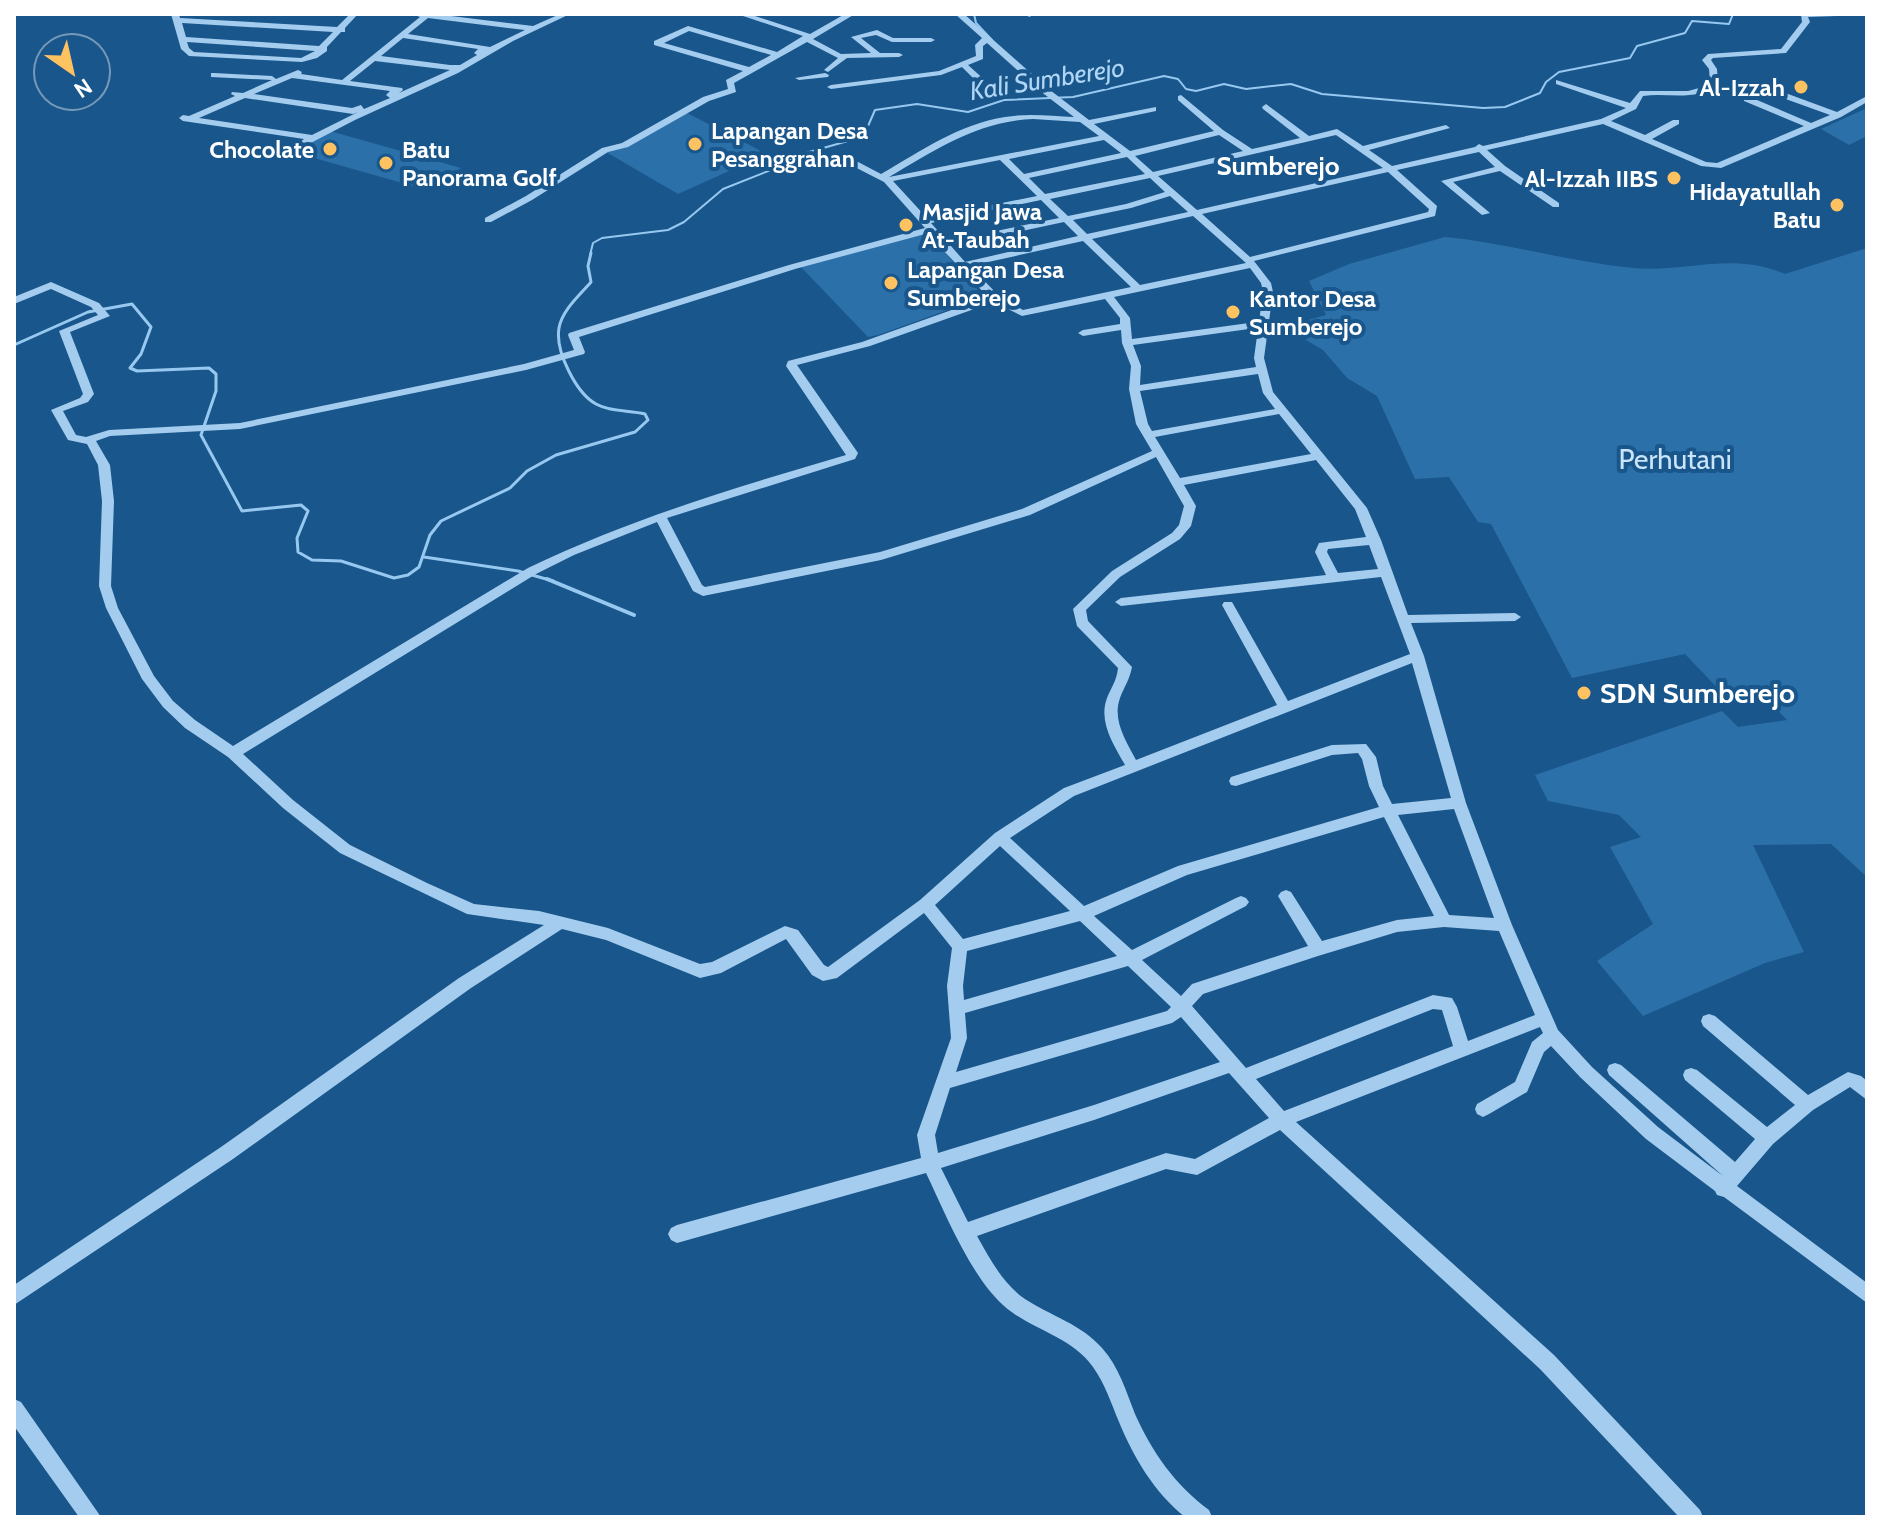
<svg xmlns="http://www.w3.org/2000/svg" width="1881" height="1531" font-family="Cabin,sans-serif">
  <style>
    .green { fill: #2c70a9 }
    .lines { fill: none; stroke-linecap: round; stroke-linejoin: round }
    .stream-far2 { stroke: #97c9f0; stroke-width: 2 }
    .stream-far1 { stroke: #97c9f0; stroke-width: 3 }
    .stream { stroke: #97c9f0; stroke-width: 4 }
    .minor { fill: #a4ccee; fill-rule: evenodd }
    .poi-dot { fill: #ffc261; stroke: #19568b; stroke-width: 3 }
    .labels { text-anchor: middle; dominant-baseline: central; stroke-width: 8; stroke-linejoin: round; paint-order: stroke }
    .far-poi-label { font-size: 24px; font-weight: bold; fill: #fff; stroke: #19568b; text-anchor: start }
    .far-water-label { font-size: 26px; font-style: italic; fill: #b0d6f5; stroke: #19568b }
    .far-quarter-label { font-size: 26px; font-weight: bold; fill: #fff; stroke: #19568b }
    .park-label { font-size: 28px; fill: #cae4fa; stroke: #19568b }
    .poi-label { font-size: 28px; font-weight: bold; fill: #fff; stroke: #19568b; text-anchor: start }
  </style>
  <rect width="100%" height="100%" fill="#19568b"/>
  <path class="green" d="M1867,108V136L1849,145L1821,129Z
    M687,113L767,154L678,194L606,152Z
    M330,131L461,168L427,190L293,152Z
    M928,233L984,297L878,335L868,337L800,266Z
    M1445,237C1508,243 1570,262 1633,268C1688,273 1730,251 1785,274L1867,248V877L1831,844L1753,845L1804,952L1765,963L1643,1016L1597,961L1653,924L1610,847L1641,837L1619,815L1548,801L1535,775L1722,711L1738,727L1787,720L1763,695L1727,698L1685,654L1572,678L1491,524L1478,522L1449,477L1415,479L1377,396L1347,378L1323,350L1306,340L1308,320L1326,315L1309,281L1349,264Z"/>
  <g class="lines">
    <path class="stream-far2" d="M974,14L976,23L992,40
      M590,255L593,243L602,238L668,230L684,222L723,189L781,166L795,156L855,139L865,133L875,110L917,104L968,112L1004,100L1073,97L1164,76L1178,79L1186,89L1196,91L1224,84L1246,89L1291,84L1322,94L1483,108L1505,107L1540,93L1546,82L1559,72L1630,58L1637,46L1685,33L1692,21L1729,24L1733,14"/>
    <path class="stream-far1" d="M14,345L88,312L132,304L151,327L141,354L130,368L137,371L209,368L216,374V391L201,435L242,511L301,505L308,511L297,538L298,552L312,560L341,561L394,578L408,575L419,567L430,535L441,521L510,488L527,471L556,455L635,432L648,420L645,414C630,410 610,412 596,404C576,393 555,351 559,328C562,310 580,295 591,282L588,266L591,253
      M424,557L518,571L553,581"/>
    <path class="stream" d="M547,579L634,615"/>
    <path class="minor" d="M171,14H179L180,18L337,27L350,14H358L345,28V32H341L327,47V51L317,58L302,62L189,56L181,49ZM182,23L333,32L319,46L186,37ZM187,42L315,51L301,58L194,52L189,48Z
      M412,14H435L533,26L560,14H570L513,41L458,73L355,120L303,147L296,145L304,139L183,121L179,118L183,115L189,116L235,96L231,94L232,92L243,93L272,80L211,77V73H214L272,76L276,79L298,70L302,72L301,74L342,80L420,17ZM428,18L525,30L490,47L408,34ZM403,38L478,49L474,53L477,55L460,65H450L381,56ZM375,61L450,70L399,93L403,90L402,88L350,81ZM292,78L390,91L386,95L390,98L364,109L361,105L352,108L254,94ZM245,98L353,114L358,112L312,135L199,118Z
      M737,14H749L810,34L845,14H855L813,39L841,54L871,53L851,37L877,30L893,38H931L935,40L931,42H892L876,35L861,38L880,53H899L903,55L899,57L847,58L828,72L824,70L838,58L807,42L734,83L736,92L709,101L628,147L608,152L532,200L491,222H485V218L526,196L602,148L622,143L703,97L728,89L726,80L743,71L654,45V41L688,26L777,52L803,36ZM689,31L771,55L749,67L664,43Z
      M955,14H964L1050,90L1089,120L1156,107V111L1094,124L1130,151L1214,131L1178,100V96L1181,95L1223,130L1252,149L1300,138L1263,109L1262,107L1266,104L1309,136L1337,129L1363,146L1446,125L1450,128L1369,150L1392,166L1475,147L1479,144L1483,146L1601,119L1626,108L1556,84V80L1630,103L1640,91H1688L1703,87L1710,82L1709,69L1702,60L1708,54L1781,49L1802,22L1801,14H1841L1837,16L1808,17L1810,22L1786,53L1713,58L1711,60L1717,69L1718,83C1696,103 1669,92 1643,96L1636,109L1611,121L1645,135L1673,120H1679V124L1652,139L1706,162L1717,163L1804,126L1744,101V97H1750L1811,123L1830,115L1744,84V80H1750L1837,112L1867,96V102L1841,117L1721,168L1701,166L1603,124L1487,150L1505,166L1559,203V207H1553L1500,171L1453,182L1490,213L1482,215L1441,181L1495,167L1479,152L1397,170L1437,206L1435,216L1254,261L1271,283L1273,292L1264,358L1273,392L1367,508L1381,540L1408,615L1515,613L1521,617L1515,621L1411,623L1424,656L1466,803L1512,925L1558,1030L1592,1067L1658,1127L1723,1176L1609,1075L1607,1070L1609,1065L1615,1063L1621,1065L1735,1162L1755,1139L1685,1080L1683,1075L1685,1070L1691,1068L1697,1070L1767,1127L1795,1105L1703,1026L1701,1021L1703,1016L1709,1014L1715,1016L1808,1095L1848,1072L1861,1076L1867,1081V1100L1850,1087L1813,1110L1773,1144L1737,1186L1867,1283V1303L1724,1197L1717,1195L1715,1191L1646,1139L1580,1077L1551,1046L1544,1052L1527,1092L1489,1114L1483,1117L1477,1114L1475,1109L1477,1104L1515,1082L1532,1042L1543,1033L1540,1027L1296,1122L1554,1355L1700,1510L1703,1517H1679L1540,1369L1280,1130L1197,1175L1166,1169L977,1236C990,1259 1003,1284 1025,1299C1051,1316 1081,1324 1102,1348C1119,1367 1126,1391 1135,1414C1152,1452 1175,1485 1209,1510L1212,1517H1185C1154,1492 1134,1458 1119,1422C1111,1403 1105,1384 1093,1367C1070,1335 1030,1330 1003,1305C970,1275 945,1213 926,1173L677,1243L671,1240L668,1234L671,1228L677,1225L921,1158L917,1135L951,1038L947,986L952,948L924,913L837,978L823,981L812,975L786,939L721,973L700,978L606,940L562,929L471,988L233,1159L14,1305V1285L221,1147L459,978L544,925L467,914L340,853L283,808L228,757L185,728L163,707L142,679L106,608L99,586L102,501L98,465L87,444L68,440L51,410L80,398L83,394L59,331L98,315L91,307L51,289L14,304V297L51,282L99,303L110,316L70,332L94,394L88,402L63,411L76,435L86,437L109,430L240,423L524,364L574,350L568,335L569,333L789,265L925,228L884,182L837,158V154H843L881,174C921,151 959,124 1005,117C1028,113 1051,116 1074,117L1044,94L987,43L983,46V59L968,65L987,82V86H981L962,67L941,75L831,89L827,87L831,85L939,71L976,56L975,45L982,38ZM1033,119L1080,122L1099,136L889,177C935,150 978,121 1033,119ZM1219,135L1243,151L1153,172L1135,156ZM1336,135L1383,168L1197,210L1158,176ZM1104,140L1121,153L1024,174L1009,159ZM1127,157L1145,174L1045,194L1029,178ZM1000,160L1037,196L927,218L893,181ZM1388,172L1429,209L1428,212L1250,257L1202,214ZM1150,178L1165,192L1126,204L1068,216L1050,199ZM1170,196L1188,212L1087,234L1073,220L1131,208ZM1041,200L1059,218L947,241L931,223ZM1193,216L1246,263L1140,285L1092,239ZM1064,222L1078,236L965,262L951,246ZM929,233L940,247L988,297L862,342L788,361L786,366L846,455C737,487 630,519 528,568L233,746L195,720L173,701L154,676L118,608L111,586L114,501L110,465L96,441L110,436L240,429L526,370L584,354L585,352L579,337L795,269ZM1083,241L1131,287L1023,310L999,296L970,266ZM1250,268L1261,283L1263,292L1254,358L1256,367L1140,385L1141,366L1133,345L1249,329L1254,326L1249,323L1132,339L1130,318L1114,297ZM1105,299L1120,318V324L1083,330L1078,333L1083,336L1121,330L1122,343L1131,366L1129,389L1136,424L1152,451L1022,509L880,552L705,587L702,585L667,518L855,459L858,453L797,365L870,346L994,302L1022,316ZM1258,374L1263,393L1275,409L1152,431L1148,424L1140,391ZM1279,414L1311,454L1180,478L1155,437ZM1156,457L1184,506L1179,525L1172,533L1112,571L1073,609L1077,626L1118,668C1117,680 1111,688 1107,698C1098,722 1114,745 1125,765L1064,788L995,833L920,900L828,967L824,965L798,930L785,926L712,962L700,964L608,928L539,911L474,904L427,883L350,845L293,800L243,754L536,574L574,555L657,522L693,591L703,596L881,560L1030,515ZM1316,460L1355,509L1366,537L1319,543L1315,552L1326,575L1121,598L1115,602L1121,606L1381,577L1410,654L1288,701L1232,602H1224L1222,605L1277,705L1136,760C1126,741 1112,720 1120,698C1124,687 1130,679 1132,667L1088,621L1086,610L1120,577L1180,539L1191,526L1196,506L1184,485ZM1369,545L1378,569L1338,573L1327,552L1328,549ZM1412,663L1451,798L1392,804L1383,786L1376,757L1366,744L1332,745L1231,777L1229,781L1231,785L1236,786L1332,755L1358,753L1362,759L1369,786L1379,807L1178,866L1084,906L1010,838L1074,796ZM1454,809L1494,918L1449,915L1398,815ZM1384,817L1434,916L1397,920L1322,941L1291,892L1286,890L1281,892L1278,896L1308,946L1192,984L1181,996L1142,960L1246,906L1249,902L1246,898L1241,896L1236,898L1132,950L1094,916L1187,875ZM1000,846L1070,911L963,939L935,905ZM1080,921L1117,956L964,1000L963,986L967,951ZM1444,927L1499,931L1535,1015L1468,1041L1457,1007L1452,998L1433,995L1246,1068L1192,1006L1203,994L1318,956L1397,932ZM1128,966L1171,1007L1167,1011L956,1072L967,1038L965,1013ZM1433,1009L1442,1010L1453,1046L1284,1111L1256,1079ZM1181,1017L1220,1062L1094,1105L938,1153L935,1135L950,1088L1172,1023ZM1229,1073L1269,1118L1195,1159L1166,1153L968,1222L941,1168L1094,1120Z
      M1026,14H1036L1029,17Z
      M825,73L829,75L828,77L799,80L795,78Z
      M14,1399L21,1402L101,1517H79L14,1426Z"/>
  </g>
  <g class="poi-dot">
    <circle cx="1801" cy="87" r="8"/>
    <circle cx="695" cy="144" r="8"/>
    <circle cx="330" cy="149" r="8"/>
    <circle cx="386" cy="163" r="8"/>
    <circle cx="1674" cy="178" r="8"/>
    <circle cx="1837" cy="205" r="8"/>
    <circle cx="906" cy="225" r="8"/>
    <circle cx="891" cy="283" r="8"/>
    <circle cx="1233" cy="312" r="8"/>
    <circle cx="1584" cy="693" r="8"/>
  </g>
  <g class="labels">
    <g class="far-poi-label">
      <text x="1785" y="87" text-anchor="end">Al-Izzah</text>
      <text x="711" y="130">Lapangan Desa<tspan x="711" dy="28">Pesanggrahan</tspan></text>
      <text x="314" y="149" text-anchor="end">Chocolate</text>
      <text x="402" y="149">Batu<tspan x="402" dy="28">Panorama Golf</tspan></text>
      <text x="1658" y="178" text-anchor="end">Al-Izzah IIBS</text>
      <text x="1821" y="191" text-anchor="end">Hidayatullah<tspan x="1821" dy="28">Batu</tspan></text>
      <text x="922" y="211">Masjid Jawa<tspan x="922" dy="28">At-Taubah</tspan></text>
      <text x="907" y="269">Lapangan Desa<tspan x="907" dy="28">Sumberejo</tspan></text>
      <text x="1249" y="298">Kantor Desa<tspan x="1249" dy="28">Sumberejo</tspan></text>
    </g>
    <g class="far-water-label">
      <text transform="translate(1047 79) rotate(-9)">Kali Sumberejo</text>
    </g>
    <g class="far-quarter-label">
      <text x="1278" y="166">Sumberejo</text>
    </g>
    <g class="park-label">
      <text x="1675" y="459">Perhutani</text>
    </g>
    <g class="poi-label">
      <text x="1600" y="693">SDN Sumberejo</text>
    </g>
  </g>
  <rect width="1881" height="1531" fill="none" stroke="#ffffff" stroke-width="32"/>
  <g transform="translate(72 72) rotate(146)"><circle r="38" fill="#19568b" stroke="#759ab9" stroke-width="2"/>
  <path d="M0-6L14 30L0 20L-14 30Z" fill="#ffc261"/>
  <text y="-12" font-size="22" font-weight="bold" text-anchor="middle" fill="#ffffff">N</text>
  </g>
</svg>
